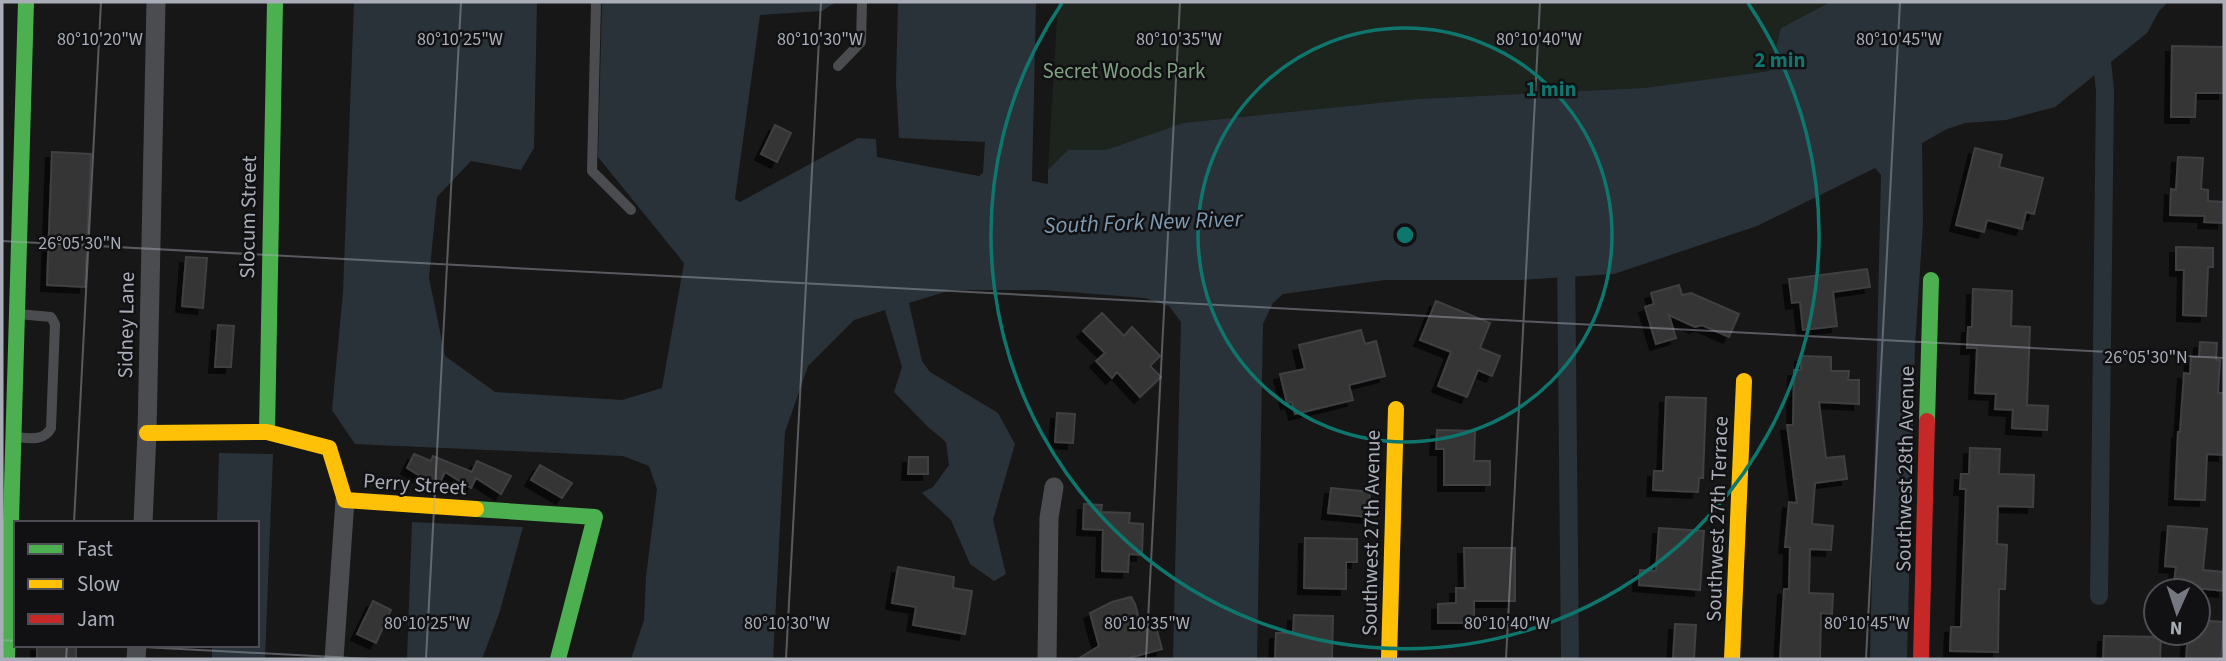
<svg xmlns="http://www.w3.org/2000/svg" width="2226" height="661" font-family="'Source Sans 3',sans-serif">
  <style>
    .green { fill: #1d241e }
    .water { fill: #2a3239 }
    .lines { fill: none; stroke-linecap: round; stroke-linejoin: round }
    .canal { stroke: #2a3239; stroke-width: 18 }
    .building { fill: #353536; stroke: #3f4043; stroke-width: 2; filter: url(#shadow) }
    .lane { stroke: #4b4c50; stroke-width: 10 }
    .street { stroke: #4b4c50; stroke-width: 19 }
    .fast { stroke: #4caf50; stroke-width: 16 }
    .slow { stroke: #ffc107; stroke-width: 16 }
    .jam { stroke: #c62828; stroke-width: 16 }
    .ticks { fill: none; stroke: #a8adb8; stroke-width: 2; stroke-opacity: 0.45 }
    .ring { fill: none; stroke: #0f766e; stroke-width: 3.5 }
    .labels { text-anchor: middle; dominant-baseline: central; stroke-width: 5; stroke-linejoin: round; paint-order: stroke }
    .park-label { font-size: 21px; fill: #7fa381; stroke: #111113 }
    .street-label { font-size: 21px; fill: #a8adb8; stroke: #111113 }
    .water-label { font-size: 23px; font-style: italic; fill: #7f9bb3; stroke: #111113 }
    .ticks-label { font-size: 18px; text-anchor: middle; fill: #a8adb8; stroke: #111113; stroke-width: 5; stroke-linejoin: round; paint-order: stroke }
    .centre { fill: #0f766e; stroke: #111113; stroke-width: 3.5 }
    .ring-label { font-size: 21px; text-anchor: middle; font-weight: bold; fill: #0f766e; stroke: #111113; stroke-width: 5; stroke-linejoin: round; paint-order: stroke }
  </style>
  <defs>
    <filter id="shadow"><feDropShadow dx="-6" dy="6" stdDeviation="0" flood-color="#0009"/></filter>
  </defs>
  <rect width="100%" height="100%" fill="#171717"/>
  <path class="green" d="M1058,2H1830L1781,28L1771,71L1644,88L1417,99L1183,123L1106,150H1068L1048,170Z"/>
  <path class="water" d="M354,2H537L534,148L521,170L471,161L437,197L429,278L445,356L495,392L622,400L662,388L684,263L598,157L602,2H836L822,11L760,15L735,199L740,202L858,138L876,139L877,157L979,176L983,173L985,142L899,138L896,83L898,2H1036L1032,181L1048,184V170L1068,150H1106L1183,123L1417,99L1644,88L1770,71L1781,28L1830,2H2168L2159,11L2147,33L2055,107L2006,120L1965,123L1947,129L1922,143L1923,224L1915,346L1907,659H1870L1881,175L1875,168L1757,226L1614,274L1521,280H1385L1283,294L1273,303L1263,324L1257,659H1173L1181,322L1169,306L1145,298L1044,290H951L909,303L922,361L930,372L998,413L1015,444L993,520L1006,574L994,581L970,564L951,520L922,493L933,487L949,465L946,442L928,427L894,392L902,367L885,310L854,320L808,366L785,432L773,659H631L644,620L646,577L657,489L649,466L623,456L355,444L332,410L343,292Z
    M219,453L273,454L265,659H212V645H257V523H217Z
    M412,522L523,527L499,614L482,659H407Z"/>
  <g class="lines">
    <path class="canal" d="M2086,2C2097,31 2103,60 2105,91L2099,596
      M1566,253L1570,659"/>
  </g>
  <path class="building" d="M2172,46L2224,47V93H2196L2195,117H2171Z
    M775,125L791,133L777,162L761,154Z
    M1975,148L2002,155L1999,167L2043,178L2034,214L2026,212L2022,229L1987,220L1984,232L1956,225Z
    M52,152L91,154L85,287L47,285Z
    M2178,157L2203,158L2201,189L2208,190V201L2224,202L2223,223L2204,222L2205,216L2170,215L2171,189L2176,190Z
    M2176,247L2213,248V267H2208L2206,316L2183,315L2184,270H2176Z
    M186,257L207,258L203,308L182,306Z
    M1867,269L1870,287L1833,292L1837,326L1803,330L1800,302L1792,303L1789,279Z
    M1679,285L1682,295L1691,293L1739,314L1729,337L1702,325L1695,327L1669,315L1676,338L1656,344L1645,307L1654,304L1651,293Z
    M1973,289L2012,291L2011,326L2030,327L2027,405L2048,406L2047,430L2012,428L2013,410L1995,409L1996,394L1975,393L1977,348H1967L1968,327H1972Z
    M1436,301L1490,323L1480,348L1500,356L1492,376L1478,370L1467,397L1438,386L1451,352L1420,340Z
    M1102,313L1124,336L1132,327L1160,356L1150,366L1161,377L1140,397L1117,372L1112,378L1096,361L1105,353L1083,331Z
    M218,325L234,326L231,367H215Z
    M1361,330L1365,344L1376,341L1385,376L1349,385L1353,400L1295,414L1292,402L1287,403L1280,374L1305,369L1299,345Z
    M2200,342L2217,343L2216,360H2220L2218,393H2224V455L2207,454L2205,500L2175,499L2178,432H2180L2184,373L2190,374L2191,357H2199Z
    M1801,356L1831,357V371H1849L1848,380H1859V404L1819,402L1826,458L1844,456L1847,479L1815,483L1812,524L1833,526L1831,550L1810,549L1809,593L1833,594L1832,614L1821,613L1820,659H1780L1784,589H1789L1790,547H1785L1789,502L1797,503L1787,425H1793L1794,370H1801Z
    M1666,397L1706,398L1703,478H1699L1698,492L1653,490L1654,471H1663Z
    M1057,413L1075,414L1073,443L1055,442Z
    M1437,430L1475,431L1474,461H1490V485H1444V449H1436Z
    M1970,448L2000,449L1999,474L2034,475L2033,507L1998,506L1997,544L2007,545L2005,589H1999L1998,652L1950,651L1951,627H1961L1966,489H1960L1961,474H1969Z
    M414,454L431,461L433,456L472,472L477,461L511,476L501,494L476,478L471,488L445,472L438,487L407,468Z
    M909,457H928V474H908Z
    M540,465L572,483L562,498L531,480Z
    M1331,488L1370,492L1368,517L1328,513Z
    M1084,504L1102,505L1101,512L1130,513L1129,523L1143,524L1142,555L1129,554L1128,572L1102,571L1103,530L1083,529Z
    M2168,526L2207,529L2203,570L2224,572V591L2194,588L2195,585L2174,583L2176,567L2165,566Z
    M1659,528L1704,531L1700,590L1639,585L1640,570L1656,571Z
    M1305,538L1357,539V562H1346V589L1304,588Z
    M1464,548H1515V601H1474V623H1438V604L1456,603V588H1465Z
    M898,567L954,577L953,588L972,591L965,634L913,625L916,607L892,603Z
    M1131,597L1135,604L1142,630L1156,627L1162,649L1125,659H1078L1099,646L1090,613L1112,602Z
    M373,601L391,610L376,643L357,634Z
    M1294,615L1333,616L1332,659H1275L1276,633H1293Z
    M2198,620L2224,622L2221,659H2186L2188,633H2198Z
    M1675,624L1696,625L1694,659H1673Z
    M2104,636L2161,637L2160,659H2103Z
    M37,645H76V659H37Z"/>
  <g class="lines">
    <path class="lane" d="M596,2L592,171L631,210
      M838,66L861,42L862,2
      M14,437C28,438 44,442 51,428L55,324L51,317L18,314"/>
    <path class="street" d="M143,523L147,433L156,2
      M136,659L137,645
      M334,659L345,500
      M1047,659L1049,518L1054,487"/>
    <path class="fast" d="M1927,421L1931,280
      M267,432L275,2
      M476,509L595,517L558,659
      M7,659L26,2"/>
    <path class="slow" d="M147,433L267,432L329,448L345,500L476,509
      M1389,659L1396,409
      M1732,659L1744,381"/>
    <path class="jam" d="M1921,659L1927,421"/>
  </g>
  <path class="ticks" d="M2,241L2224,358M74,523L101,2M2,640L16,641M105,645L372,659M66,659L67,645M426,659L461,2M786,659L821,2M1146,659L1180,2M1506,659L1540,2M1866,659L1900,2"/>
  <g class="ring">
    <circle cx="1405" cy="235" r="207"/>
    <path d="M1748 3A414 414 0 1 1 1062 3"/>
  </g>
  <g class="labels">
    <g class="park-label">
      <text x="1124" y="71">Secret Woods Park</text>
    </g>
    <g class="street-label">
      <text transform="translate(248 217) rotate(-89)">Slocum Street</text>
      <text transform="translate(126 325) rotate(-89)">Sidney Lane</text>
      <text transform="translate(1905 469) rotate(-89)">Southwest 28th Avenue</text>
      <text transform="translate(415 484) rotate(4)">Perry Street</text>
      <text transform="translate(1717 519) rotate(-88)">Southwest 27th Terrace</text>
      <text transform="translate(1371 533) rotate(-89)">Southwest 27th Avenue</text>
    </g>
    <g class="water-label">
      <text transform="translate(1143 222) rotate(-2)">South Fork New River</text>
    </g>
  </g>
  <g class="ticks-label">
    <text x="100" y="45">80°10'20"W</text>
    <text x="460" y="45">80°10'25"W</text>
    <text x="820" y="45">80°10'30"W</text>
    <text x="1179" y="45">80°10'35"W</text>
    <text x="1539" y="45">80°10'40"W</text>
    <text x="1899" y="45">80°10'45"W</text>
    <text x="80" y="249">26°05'30"N</text>
    <text x="2146" y="363">26°05'30"N</text>
    <text x="427" y="629">80°10'25"W</text>
    <text x="787" y="629">80°10'30"W</text>
    <text x="1147" y="629">80°10'35"W</text>
    <text x="1507" y="629">80°10'40"W</text>
    <text x="1867" y="629">80°10'45"W</text>
  </g>
  <circle cx="1405" cy="235" r="10" class="centre"/>
  <g class="ring-label">
    <text x="1780" y="67">2 min</text>
    <text x="1551" y="96">1 min</text>
  </g>
  <rect width="2226" height="661" fill="none" stroke="#a8adb8" stroke-width="7"/>
  <rect x="14" y="521" width="245" height="126" fill="#111113" stroke="#4d4f55" stroke-width="2"/>
  <rect x="28" y="544" width="35" height="10" fill="#4caf50" stroke="#4d4f55" stroke-width="2"/>
  <text x="77" y="556" font-size="21" fill="#a8adb8">Fast</text>
  <rect x="28" y="579" width="35" height="10" fill="#ffc107" stroke="#4d4f55" stroke-width="2"/>
  <text x="77" y="591" font-size="21" fill="#a8adb8">Slow</text>
  <rect x="28" y="614" width="35" height="10" fill="#c62828" stroke="#4d4f55" stroke-width="2"/>
  <text x="77" y="626" font-size="21" fill="#a8adb8">Jam</text>
  <g transform="translate(2177 612) rotate(183)"><circle r="33" fill="#111113" stroke="#4d4f55" stroke-width="2"/>
  <path d="M0-5L12 26L0 18L-12 26Z" fill="#757880"/>
  <text y="-10" font-size="19" font-weight="bold" text-anchor="middle" fill="#a8adb8">N</text>
  </g>
</svg>
